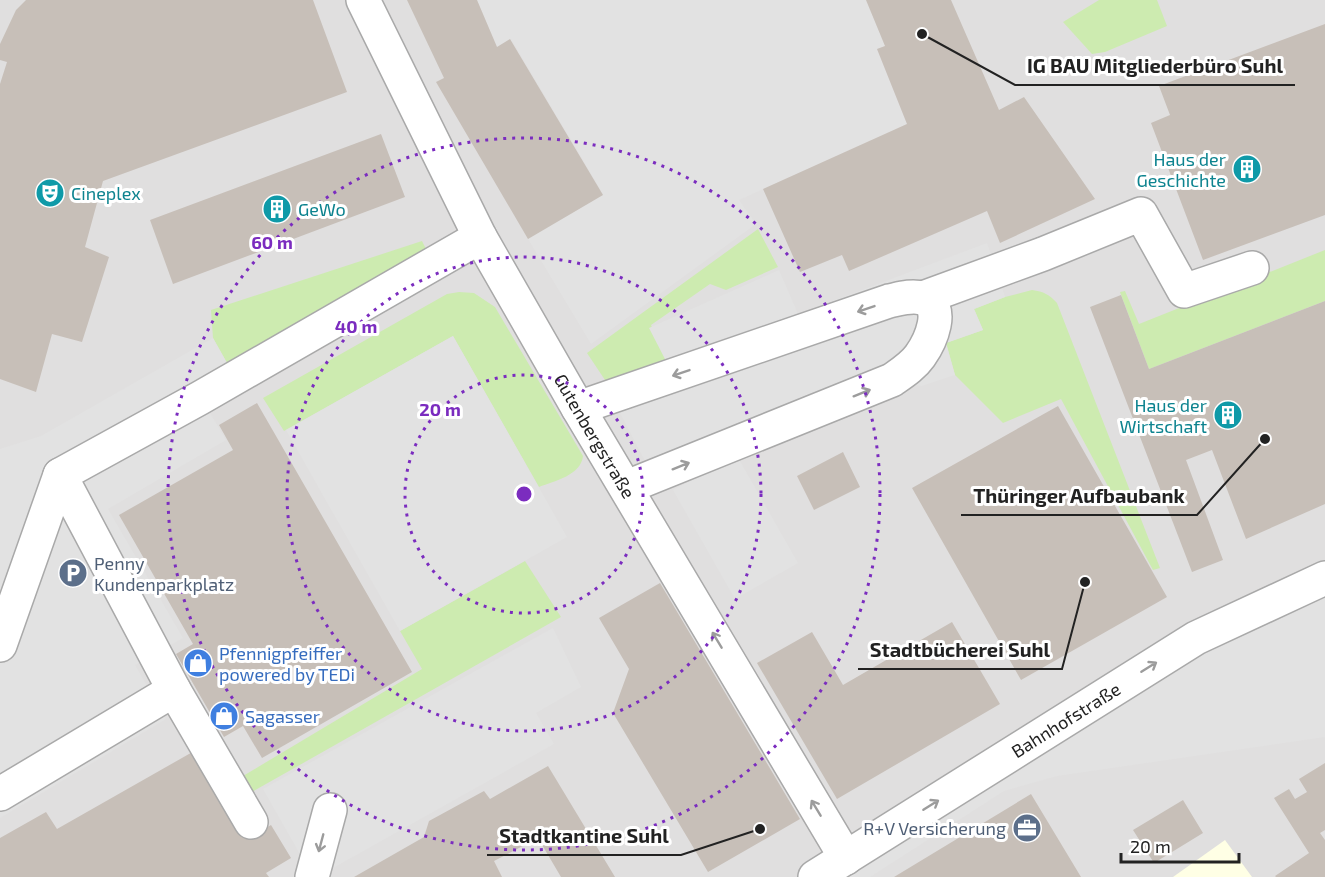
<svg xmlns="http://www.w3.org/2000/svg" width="1325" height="877" font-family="'Exo 2',sans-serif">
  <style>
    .residential { fill: #e0dfdf }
    .education { fill: #ffffe5 }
    .grass { fill: #cdebb0 }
    .parking { fill: #e2e2e2 }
    .building { fill: #c7bfb8 }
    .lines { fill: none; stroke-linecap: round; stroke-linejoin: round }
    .minor-casing { stroke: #a9a9a9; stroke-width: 36 }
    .minor { stroke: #fff; stroke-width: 33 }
    .oneway { stroke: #9c9c9c }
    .ring { fill: none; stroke: #7b2cbf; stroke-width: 3; stroke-dasharray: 3 6 }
    .labels { text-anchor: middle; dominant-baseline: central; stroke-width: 6; stroke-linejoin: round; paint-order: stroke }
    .culture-label { font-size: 18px; fill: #0d838f; stroke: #fff; text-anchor: end }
    .street-label { font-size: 18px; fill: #222; stroke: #fff }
    .service-label { font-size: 18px; fill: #4e5e75; stroke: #fff; text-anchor: start }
    .shop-label { font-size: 18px; fill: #366cbe; stroke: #fff; text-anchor: start }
    .centre { fill: #7b2cbf; stroke: #fff; stroke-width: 3 }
    .ring-label { font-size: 18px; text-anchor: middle; font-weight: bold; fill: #7b2cbf; stroke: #fff; stroke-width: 6; stroke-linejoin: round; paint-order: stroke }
    .leader { fill: none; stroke: #222; stroke-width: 2 }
    .callout-dot { fill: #222; stroke: #fff; stroke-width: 2 }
    .callout-label { font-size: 20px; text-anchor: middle; font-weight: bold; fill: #222; stroke: #fff; stroke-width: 6; stroke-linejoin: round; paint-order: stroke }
  </style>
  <rect width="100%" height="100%" fill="#f2efe9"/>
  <path class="residential" d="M0,0H1325V877H0Z"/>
  <path class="education" d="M1225,840L1252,877H1173Z"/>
  <path class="grass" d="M1099,0H1157L1167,26L1105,52L1092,54L1063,22Z
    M758,229L778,267L726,290L710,284L651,325L669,367L609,386L587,353Z
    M422,241L426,249L227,363L213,338L211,310Z
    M1325,250V301L1149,369L1120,292L1125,291L1139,324Z
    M1032,290C1044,292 1049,294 1057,303L1160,568L1153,570L1061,399L1003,423L955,375L946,343L983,330L974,309L1005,297Z
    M459,292L474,293L495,307L583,456C581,475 555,481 539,487L453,336L284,431L263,398L447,294Z
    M525,561L561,617L252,792L243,776L422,669L400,631Z"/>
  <path class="parking" d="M477,0H866L885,46L877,49L907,124L739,200L756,224L591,344L528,239L603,194L511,39L497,47Z
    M987,243L1005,297L974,309L983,330L946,343L955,375L922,386L864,380L646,463L605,384L666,361L649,328L779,270L798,314Z
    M453,336L567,537L400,631L286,430Z
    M213,338L227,363L201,398L226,440L108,509L183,638L135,665L166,719L0,818V449L41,436Z
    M737,456L798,563L735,599L673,490Z
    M1325,590V737L1057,776L1004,791L870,877H844L1118,699Z
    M553,628L581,687L536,713L554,744L317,877H313L263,789Z"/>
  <path class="building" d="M26,0H313L347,92L103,181L85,247L109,257L82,342L52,334L36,392L0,379V84L7,62L0,60V44L16,10Z
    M407,0H477L497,47L510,39L603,195L528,239L436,82L444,78Z
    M866,0H951L999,110L1024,97L1095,199L1000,243L987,211L849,271L842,255L800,272L763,189L907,124L877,49L885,46Z
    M1325,24V215L1203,260L1151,123L1170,115L1159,86Z
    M381,134L405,197L173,284L150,220Z
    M1121,295L1149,369L1325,301V504L1246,539L1212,450L1186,460L1223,560L1192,572L1090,307Z
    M257,403L412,672L262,758L243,726L224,737L176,654L193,644L119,515L233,450L219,425Z
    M1058,406L1167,597L1021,680L912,488Z
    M843,452L860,487L814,510L797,476Z
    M660,583L800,819L708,872L613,713L629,669L599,618Z
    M952,622L1000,704L837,799L757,663L812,632L843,685Z
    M196,750L247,839L271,825L291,858L266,873L269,877H0V838L46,812L57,829Z
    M1325,763V830L1320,833L1325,840V877H1276L1275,876L1309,853L1274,798L1289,789L1295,799L1307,792L1299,779Z
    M548,766L615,877H561L538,838L494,861L502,877H354L424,837L429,821L484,791L490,799Z
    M1031,794L1081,877H894Z
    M1183,800L1203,833L1154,863L1133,830Z"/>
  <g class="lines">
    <g class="minor-casing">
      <g id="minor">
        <path id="s1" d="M363,0L480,237L578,408L846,858"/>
        <path d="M923,298L1043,254L1141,214L1184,291L1252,268"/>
        <path d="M578,408L889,301C899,299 911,295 922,298C947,306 930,342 920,356C913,366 902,373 892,380L627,487"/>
        <path d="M0,645L60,475L200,398L480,237"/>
        <path d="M174,690L251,822"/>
        <path d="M0,794L174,690L60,475"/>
        <path d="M312,877L330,810"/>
        <path id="s2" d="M815,877L1196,638L1325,578"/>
      </g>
    </g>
    <use href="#minor" class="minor"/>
  </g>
  <defs><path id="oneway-shaft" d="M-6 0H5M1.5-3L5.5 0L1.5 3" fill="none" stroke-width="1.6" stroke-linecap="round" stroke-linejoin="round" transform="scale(1.5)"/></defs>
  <g class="oneway">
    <use href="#oneway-shaft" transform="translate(866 309) rotate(161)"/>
    <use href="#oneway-shaft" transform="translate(681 373) rotate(161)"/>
    <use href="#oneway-shaft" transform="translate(862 393) rotate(-22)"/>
    <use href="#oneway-shaft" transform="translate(681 466) rotate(-22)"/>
    <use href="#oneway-shaft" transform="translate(717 640) rotate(-121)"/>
    <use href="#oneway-shaft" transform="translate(1149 667) rotate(-32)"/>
    <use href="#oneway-shaft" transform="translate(931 805) rotate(-32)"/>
    <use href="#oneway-shaft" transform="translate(816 808) rotate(-121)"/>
    <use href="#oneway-shaft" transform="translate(321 843) rotate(105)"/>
  </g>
  <g class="ring">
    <circle cx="524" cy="494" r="119"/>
    <circle cx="524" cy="494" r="237"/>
    <circle cx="524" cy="494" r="356"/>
  </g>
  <defs>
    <g id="building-disc" transform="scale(1.5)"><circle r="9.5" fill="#0f9aa8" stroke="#fff"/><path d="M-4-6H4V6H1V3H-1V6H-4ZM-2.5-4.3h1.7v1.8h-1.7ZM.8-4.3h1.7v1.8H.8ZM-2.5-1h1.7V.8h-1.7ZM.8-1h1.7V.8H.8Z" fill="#fff"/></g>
    <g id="theatre-disc" transform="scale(1.5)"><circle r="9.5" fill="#0f9aa8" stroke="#fff"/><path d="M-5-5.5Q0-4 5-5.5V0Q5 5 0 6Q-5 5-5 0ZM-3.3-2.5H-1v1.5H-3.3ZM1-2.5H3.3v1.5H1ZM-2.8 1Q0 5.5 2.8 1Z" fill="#fff"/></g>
    <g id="parking-disc" transform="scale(1.5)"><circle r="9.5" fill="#5c6f8a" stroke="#fff"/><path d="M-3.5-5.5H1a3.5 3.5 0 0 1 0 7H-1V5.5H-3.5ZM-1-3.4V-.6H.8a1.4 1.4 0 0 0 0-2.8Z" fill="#fff"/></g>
    <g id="shop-disc" transform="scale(1.5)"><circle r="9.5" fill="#3f7fe0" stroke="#fff"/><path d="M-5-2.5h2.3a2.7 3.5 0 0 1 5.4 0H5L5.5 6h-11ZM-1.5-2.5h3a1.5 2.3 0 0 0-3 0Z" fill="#fff"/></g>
    <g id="office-disc" transform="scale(1.5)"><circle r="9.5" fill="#5c6f8a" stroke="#fff"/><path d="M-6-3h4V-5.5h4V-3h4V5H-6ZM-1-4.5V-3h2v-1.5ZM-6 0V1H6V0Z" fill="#fff"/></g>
  </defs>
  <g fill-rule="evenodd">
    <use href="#building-disc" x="1247" y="169"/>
    <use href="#theatre-disc" x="50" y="193"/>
    <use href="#building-disc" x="277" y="209"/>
    <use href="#building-disc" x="1228" y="415"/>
    <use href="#parking-disc" x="73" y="573"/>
    <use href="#shop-disc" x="198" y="663"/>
    <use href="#shop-disc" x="224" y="716"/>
    <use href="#office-disc" x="1027" y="828"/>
  </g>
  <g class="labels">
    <g class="culture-label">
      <text x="1226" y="159">Haus der<tspan x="1226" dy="21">Geschichte</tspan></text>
      <text x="71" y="193" text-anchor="start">Cineplex</text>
      <text x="298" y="209" text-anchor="start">GeWo</text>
      <text x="1207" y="405">Haus der<tspan x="1207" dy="21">Wirtschaft</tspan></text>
    </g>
    <g class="street-label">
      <text stroke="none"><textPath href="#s1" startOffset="494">Gutenbergstraße</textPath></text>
      <text stroke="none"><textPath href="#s2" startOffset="296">Bahnhofstraße</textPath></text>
    </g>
    <g class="service-label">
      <text x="94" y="563">Penny<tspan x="94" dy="21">Kundenparkplatz</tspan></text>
      <text x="1006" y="828" text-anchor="end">R+V Versicherung</text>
    </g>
    <g class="shop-label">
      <text x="219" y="653">Pfennigpfeiffer<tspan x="219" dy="21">powered by TEDi</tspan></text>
      <text x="245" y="716">Sagasser</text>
    </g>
  </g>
  <circle cx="524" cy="494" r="9" class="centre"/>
  <g class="ring-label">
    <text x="272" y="249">60 m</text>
    <text x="356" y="333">40 m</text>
    <text x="440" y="416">20 m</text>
  </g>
  <path class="leader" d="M922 34L1015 85H1295M1265 439L1197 515H961M1085 582L1062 669H858M760 829L681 855H487"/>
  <g class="callout-dot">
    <circle cx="922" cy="34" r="6"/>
    <circle cx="1265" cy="439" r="6"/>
    <circle cx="1085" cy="582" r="6"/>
    <circle cx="760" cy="829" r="6"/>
  </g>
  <g class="callout-label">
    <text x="1155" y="73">IG BAU Mitgliederbüro Suhl</text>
    <text x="1079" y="503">Thüringer Aufbaubank</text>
    <text x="960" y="657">Stadtbücherei Suhl</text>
    <text x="584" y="843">Stadtkantine Suhl</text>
  </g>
  <path d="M1121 853v9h118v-9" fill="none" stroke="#222222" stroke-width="3"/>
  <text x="1130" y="853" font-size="18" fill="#222222" stroke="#ffffff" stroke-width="4.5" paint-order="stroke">20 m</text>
</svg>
